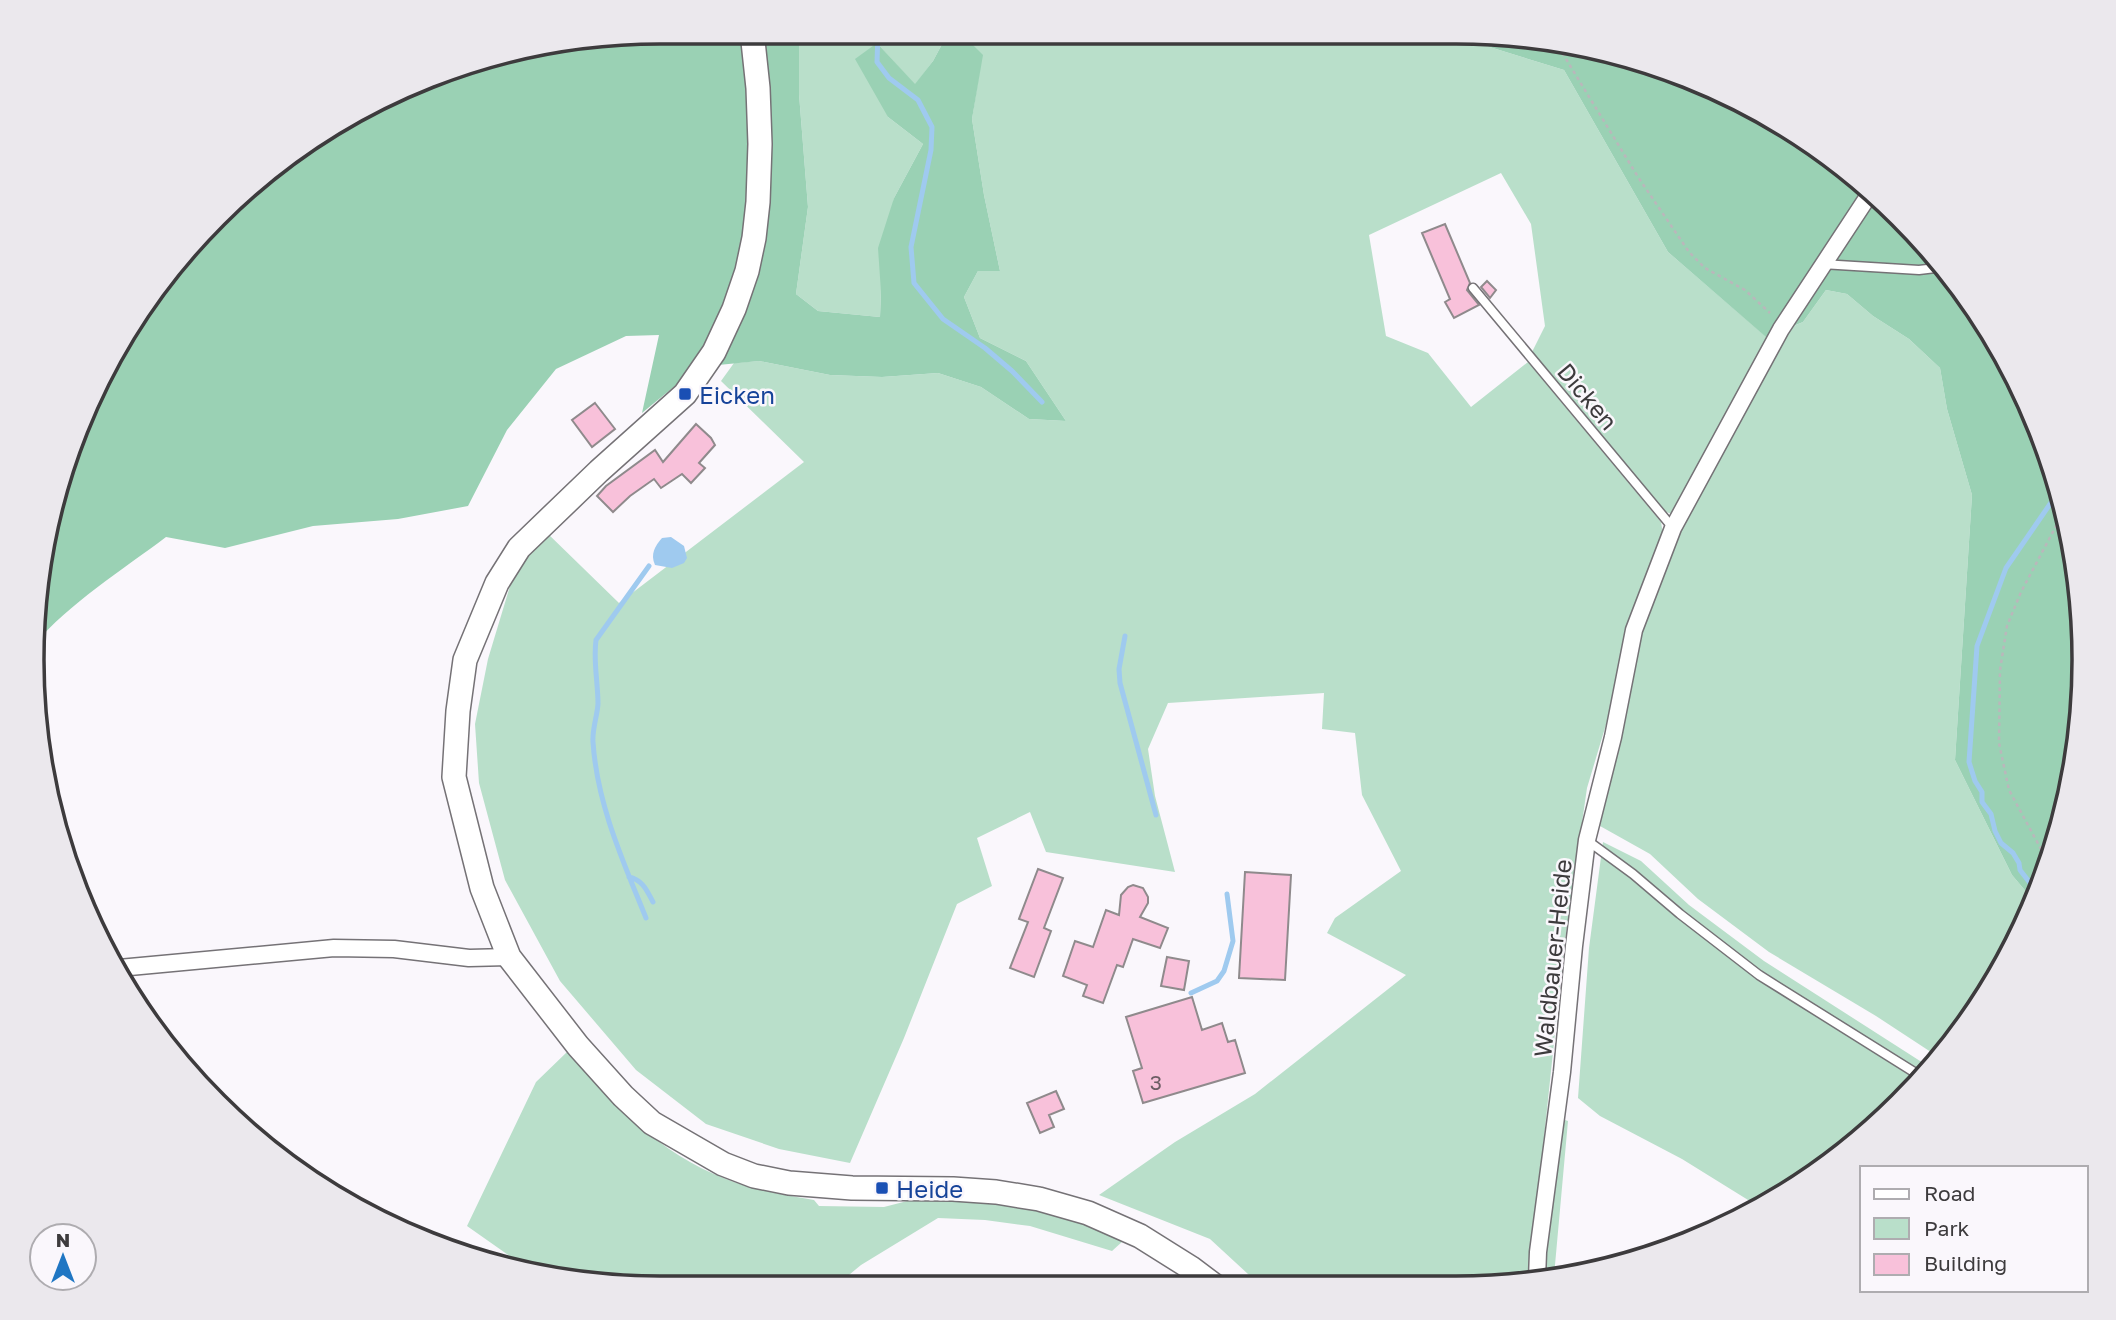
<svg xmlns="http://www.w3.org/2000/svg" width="2116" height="1320" font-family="'Golos Text',sans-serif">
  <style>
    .green { fill: #b9dfca }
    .forest { fill: #9ad1b4 }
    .water { fill: #9fcaef }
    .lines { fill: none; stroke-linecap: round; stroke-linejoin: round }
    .stream { stroke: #9fcaef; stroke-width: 5 }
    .building { fill: #f8c1da; stroke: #8f8a8c; stroke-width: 2 }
    .lane-casing { stroke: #757276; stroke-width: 11 }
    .street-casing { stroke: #757276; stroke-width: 19 }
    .secondary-casing { stroke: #757276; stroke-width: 26 }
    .path { stroke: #bab7bb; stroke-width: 2.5; stroke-dasharray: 3.5 3.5; stroke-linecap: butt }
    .lane { stroke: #fff; stroke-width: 8 }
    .street { stroke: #fff; stroke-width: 16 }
    .secondary { stroke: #fff; stroke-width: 23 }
    .transit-dot { fill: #1a4fb4; stroke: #faf7fc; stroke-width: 2.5 }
    .labels { text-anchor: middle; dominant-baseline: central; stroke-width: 5; stroke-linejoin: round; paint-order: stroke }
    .number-label { font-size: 21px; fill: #6c5c64 }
    .transit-label { font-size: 24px; fill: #164399; stroke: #faf7fc; text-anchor: start }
    .street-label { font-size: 24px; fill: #3d3b3d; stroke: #faf7fc }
    .rim { fill: none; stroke: #3d3b3d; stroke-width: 3.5 }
  </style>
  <rect width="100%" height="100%" fill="#faf7fc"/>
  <path class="green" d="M799,32L948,33L933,61L915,85L877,43L888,117L923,144L894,198L881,292L880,317L818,311L796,294L808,207L799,94Z
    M961,33L1454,36L1564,70L1668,252L1770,340L1672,514L1666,512L1532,352L1545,326L1531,224L1501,173L1369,235L1386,336L1428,353L1471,407L1528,362L1661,522L1663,534L1587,788L1564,947L1529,1281L1498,1287L1261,1286L1210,1239L1099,1195L1175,1142L1255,1094L1406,975L1327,933L1335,918L1401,871L1362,795L1355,733L1322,729L1324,693L1168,703L1148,749L1155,796L1175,872L1046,852L1030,812L977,838L992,886L957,904L904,1038L850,1163L779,1149L706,1124L636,1070L560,981L505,880L479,783L475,724L488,659L510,586L544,530L619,603L804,462L721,381L734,363L759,361L830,375L882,377L938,373L981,387L1029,419L1066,421L1026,361L980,338L964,297L978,271H1000L984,195L972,119L982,55Z
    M1826,290L1847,294L1873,316L1909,339L1940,368L1947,409L1972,495L1955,760L2012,875L2034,901L2020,938L1954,1043L1940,1058L1876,1016L1769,952L1698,899L1650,854L1600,826L1639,636L1678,531L1789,328L1803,322Z
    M1603,842L1641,861L1689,905L1764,961L1931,1068L1870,1133L1770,1204L1761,1208L1682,1159L1600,1116L1578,1098L1589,948Z
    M567,1052C614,1104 658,1153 726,1179C754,1190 785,1195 814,1200L819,1206L884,1207L915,1199L980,1201L1044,1212L1073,1220L1123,1241L1112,1251L1030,1226L985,1220L938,1218L861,1265L838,1284L578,1283L531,1271L467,1226L536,1082Z
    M1562,1119L1568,1121L1554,1276L1541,1278Z"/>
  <path class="forest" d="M660,32H799V94L808,207L796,294L818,311L880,317L881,292L878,248L894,198L923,144L888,117L855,59L877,43L915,84L933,61L948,33H961L983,55L972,119L984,195L1000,271H978L964,297L980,338L1026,361L1066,421L1029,419L981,387L938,373L882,377L830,375L759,361L698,367L642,413L659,335L626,336L556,369L507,430L468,506L398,519L313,526L225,548L166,537C125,568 67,605 35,644L33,619L65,458L162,277L310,138L458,65Z
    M1454,36L1538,37L1696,79L1839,162L1929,246L2000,346L2051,458L2079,578L2083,702L2063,823L2034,901L2012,875L1955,760L1972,495L1947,409L1940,368L1909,339L1873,316L1847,294L1826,290L1803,322L1766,337L1668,252L1564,70Z"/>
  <path class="water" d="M671,537L684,546L687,558L684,563L672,568L655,565C650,554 655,546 662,538Z"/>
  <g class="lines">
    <path class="stream" d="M878,33L877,62L889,78L918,100L932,127L931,150L911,247L914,283L943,319L985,348L1012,371L1042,402
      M1125,636L1119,669L1120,683L1156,815
      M629,877C643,880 647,891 653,902
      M2037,892L2020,870L2019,863L2013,853L2001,843L1995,831L1991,814L1982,802V792L1975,781L1969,762L1977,646L2006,568L2059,491
      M646,918C623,861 597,804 593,742C592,730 597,717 598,704C598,682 593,661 596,640L649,566
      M1191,993L1217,981L1224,971L1233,941L1227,894"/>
  </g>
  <path class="building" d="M1445,224L1470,283L1467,290L1479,305L1454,318L1445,302L1450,299L1422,233Z
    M1487,281L1496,290L1490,298L1481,287Z
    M595,403L615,429L592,447L572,420Z
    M696,424L711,438L715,445L699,463L705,468L691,483L682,474L661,488L654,479L630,496L613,512L597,496L606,486L655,450L663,462Z
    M1038,869L1063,878L1044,928L1051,931L1034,977L1010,968L1028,922L1019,919Z
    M1245,872L1291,875L1285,980L1239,978Z
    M1133,885L1143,888L1148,897V903L1140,917L1168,928L1160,948L1133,939L1123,967L1117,965L1103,1003L1083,996L1087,985L1063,976L1075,941L1093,947L1106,910L1119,915L1121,895L1128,887Z
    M1167,957L1189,961L1184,990L1161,986Z
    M1192,997L1202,1030L1222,1023L1228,1042L1235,1040L1245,1073L1143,1103L1133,1071L1142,1068L1126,1017Z
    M1056,1091L1064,1109L1049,1115L1054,1127L1040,1133L1027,1103Z"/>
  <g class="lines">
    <g class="lane-casing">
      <path id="lane" d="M1822,264L1919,270L1944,267
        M1473,288L1673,528
        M1588,841L1633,874L1680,914L1759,975L1922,1077"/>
    </g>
    <g class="street-casing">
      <path id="street" d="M119,968L334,948L394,949L469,958L509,957
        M1537,1279L1538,1252L1562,1072L1574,946L1587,840L1613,737L1634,630L1673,528L1781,329L1871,192"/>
    </g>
    <g class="secondary-casing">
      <path id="secondary" d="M752,32L758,88L760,144L758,202L754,238L747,271L734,309L714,352L685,394L599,471L519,548L497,583L465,660L458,711L454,777L482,888L509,957L578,1046L623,1096L652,1123L723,1164L754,1176L789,1183L852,1188L953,1189L996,1192L1039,1199L1088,1213L1140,1236L1191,1268L1215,1286"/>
    </g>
    <path class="path" d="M1555,41L1638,177L1689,252L1705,268L1745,290L1770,313
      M2048,862L2009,790L1999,743L2000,670L2007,626L2021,592L2056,526L2064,515"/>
    <use href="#lane" class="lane"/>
    <use href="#street" class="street"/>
    <use href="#secondary" class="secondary"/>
  </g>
  <g class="transit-dot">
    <rect x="678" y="387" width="14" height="14" rx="3.5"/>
    <rect x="875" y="1181" width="14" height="14" rx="3.5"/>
  </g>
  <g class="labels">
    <g class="number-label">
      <text x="1156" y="1082">3</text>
    </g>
    <g class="transit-label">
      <text x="699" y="394">Eicken</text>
      <text x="896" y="1188">Heide</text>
    </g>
    <g class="street-label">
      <text transform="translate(1588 396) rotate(50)">Dicken</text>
      <text transform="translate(1552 958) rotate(-84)">Waldbauer-Heide</text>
    </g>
  </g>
  <path d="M0 0H2116V1320H0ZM660 44H1456A616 616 0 0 1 2072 660V660A616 616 0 0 1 1456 1276H660A616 616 0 0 1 44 660V660A616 616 0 0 1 660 44Z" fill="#ebe8ed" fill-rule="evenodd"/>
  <path class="rim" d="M660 44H1456A616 616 0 0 1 2072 660V660A616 616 0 0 1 1456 1276H660A616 616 0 0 1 44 660V660A616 616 0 0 1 660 44Z"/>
  <rect x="1860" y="1166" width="228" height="126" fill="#faf7fc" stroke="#aeacb0" stroke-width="2"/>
  <rect x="1874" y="1189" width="35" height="10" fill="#ffffff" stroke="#aeacb0" stroke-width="2"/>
  <text x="1924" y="1201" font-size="21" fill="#3d3b3d">Road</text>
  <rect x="1874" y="1218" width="35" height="21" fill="#b9dfca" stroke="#aeacb0" stroke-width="2"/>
  <text x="1924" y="1236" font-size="21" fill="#3d3b3d">Park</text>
  <rect x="1874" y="1254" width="35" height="21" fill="#f8c1da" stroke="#aeacb0" stroke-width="2"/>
  <text x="1924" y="1271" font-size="21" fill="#3d3b3d">Building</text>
  <g transform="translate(63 1257)"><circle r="33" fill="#faf7fc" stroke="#aeacb0" stroke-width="2"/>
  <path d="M0-5L12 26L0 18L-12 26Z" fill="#1f76c3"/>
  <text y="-10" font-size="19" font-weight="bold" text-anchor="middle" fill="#3d3b3d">N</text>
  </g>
</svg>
